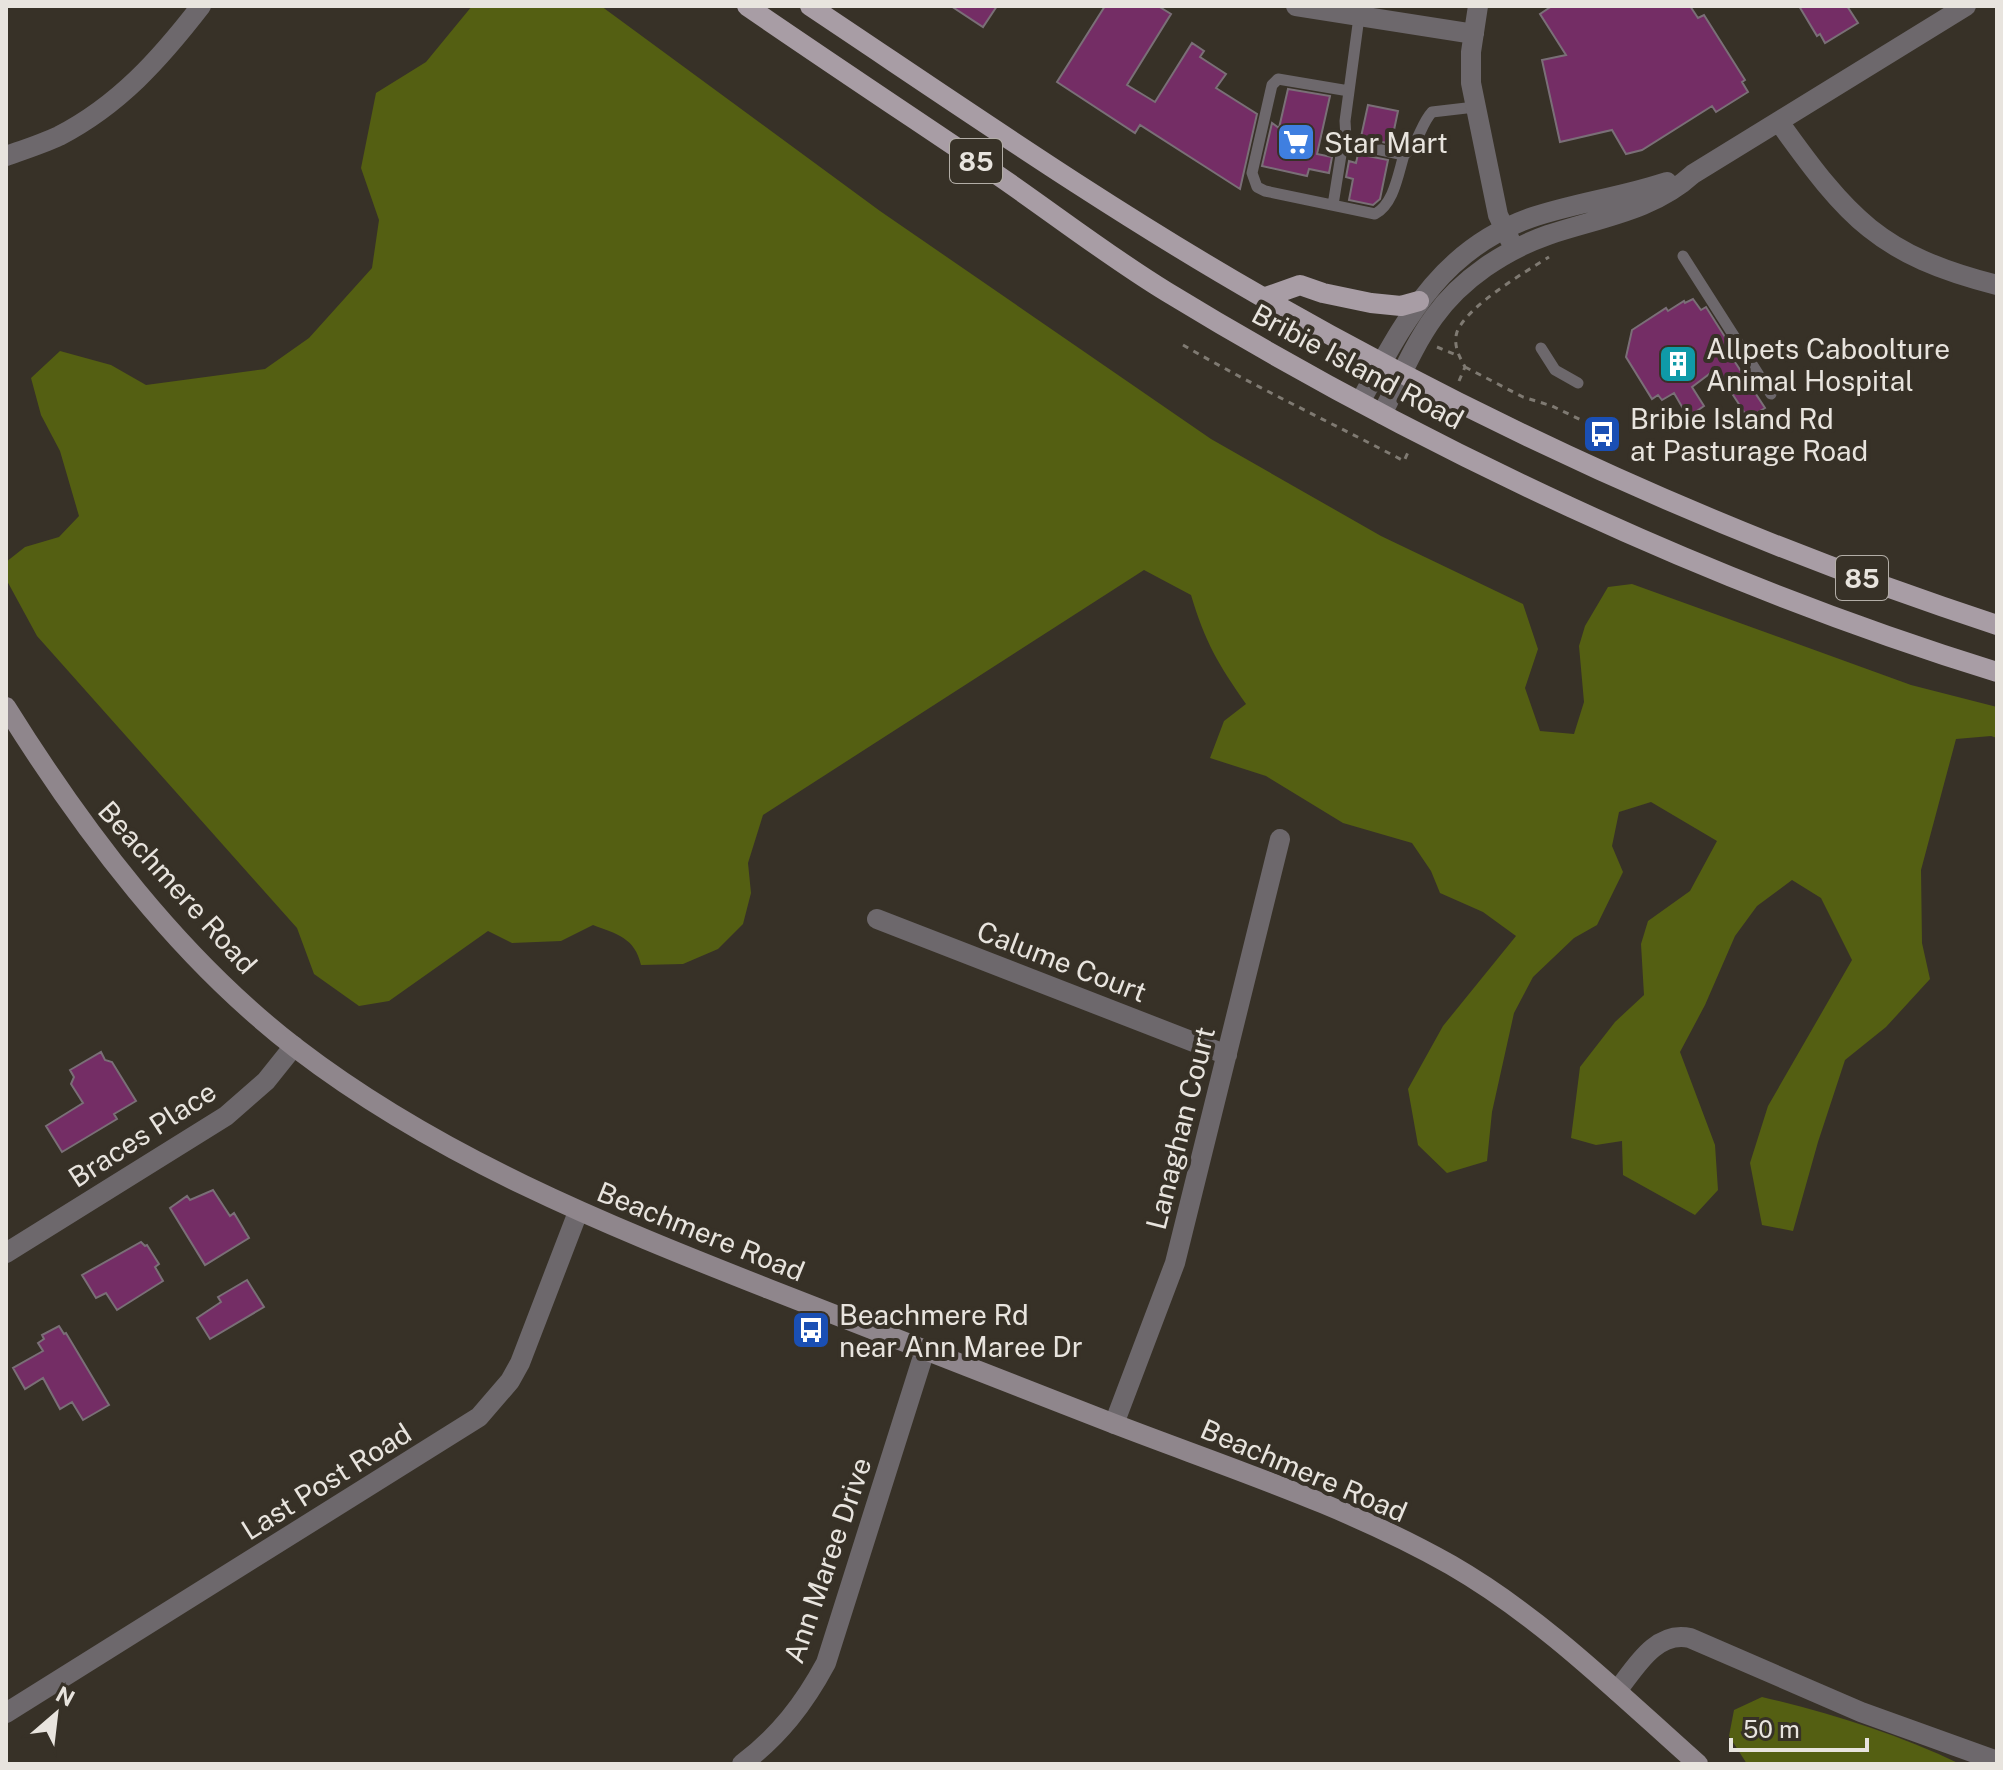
<svg xmlns="http://www.w3.org/2000/svg" width="2003" height="1770" font-family="'Public Sans',sans-serif">
  <style>
    .forest { fill: #545f12 }
    .building { fill: #742d65; stroke: #7a6f77; stroke-width: 2 }
    .lines { fill: none; stroke-linecap: round; stroke-linejoin: round }
    .path { stroke: #7f7a72; stroke-width: 3; stroke-dasharray: 6 6; stroke-linecap: butt }
    .lane { stroke: #6d686c; stroke-width: 11 }
    .street { stroke: #6d686c; stroke-width: 20 }
    .secondary { stroke: #8f868c; stroke-width: 20 }
    .primary { stroke: #a89da5; stroke-width: 20 }
    .labels { text-anchor: middle; dominant-baseline: central; stroke-width: 8; stroke-linejoin: round; paint-order: stroke }
    .shield { fill: #373127; stroke: #b3aea7; stroke-width: 2 }
    .shield-label { font-size: 26px; font-weight: bold; fill: #e8e4de }
    .poi-label { font-size: 28px; fill: #e8e4de; stroke: #373127; text-anchor: start }
    .street-label { font-size: 28px; fill: #e8e4de; stroke: #373127 }
  </style>
  <rect width="100%" height="100%" fill="#373127"/>
  <path class="forest" d="M472,6H601L880,211L1211,439L1381,536L1523,604L1538,649L1525,688L1540,731L1574,734L1584,702L1579,646L1585,626L1608,587L1632,584L1911,685L1997,707V738L1991,736L1956,739L1921,870L1922,943L1930,979L1886,1027L1845,1060L1818,1142L1793,1231L1762,1225L1750,1163L1768,1106L1852,960L1821,898L1792,880L1757,906L1735,936L1705,1005L1680,1052L1715,1145L1718,1190L1695,1215L1623,1175L1622,1141L1596,1145L1571,1138L1580,1067L1615,1022L1644,995L1641,944L1648,921L1690,891L1717,841L1651,802L1619,812L1612,846L1623,872L1597,925L1574,938L1533,977L1514,1013L1492,1112L1487,1161L1447,1173L1418,1145L1408,1089L1443,1026L1516,936L1483,912L1440,893L1431,871L1412,843L1343,823L1266,776L1210,758L1224,721L1246,704C1218,664 1205,642 1191,595L1144,570L763,815L748,863L751,893L743,924L718,949L683,964L641,965C635,938 617,934 593,925L561,941L512,943L488,931L389,1001L359,1006L314,974L297,928L37,636L6,579V562L25,547L59,537L79,516L60,451L41,415L31,378L60,351L111,365L146,385L265,369L309,338L372,268L379,220L361,168L376,93L426,62Z
    M1762,1697C1830,1713 1897,1734 1960,1764H1747L1729,1736L1734,1710Z"/>
  <path class="building" d="M951,6H997L983,27Z
    M1105,6H1158L1171,14L1127,85L1155,102L1192,43L1204,51L1200,57L1226,74L1216,88L1257,114L1240,189L1140,125L1135,133L1057,82Z
    M1552,6H1690L1698,18L1704,15L1745,80L1742,82L1748,92L1716,112L1712,106L1642,150L1626,154L1612,130L1560,142L1542,60L1566,55L1540,14Z
    M1799,6H1847L1858,23L1825,43L1820,34L1817,36Z
    M1288,89L1330,96L1317,154L1332,157L1329,173L1309,169L1307,176L1262,166L1272,123L1279,128Z
    M1368,105L1398,111L1391,144L1361,137Z
    M1358,154L1388,160L1380,199L1373,205L1349,200L1353,179L1346,177L1349,161L1356,163Z
    M1693,299L1701,310L1706,307L1737,356L1733,359L1765,408L1748,418L1716,369L1692,387L1704,406L1688,417L1674,393L1662,400L1658,395L1652,399L1626,357L1632,330L1666,308L1668,311L1684,301L1685,303Z
    M101,1052L105,1060L112,1062L136,1101L114,1114L117,1119L62,1152L46,1126L83,1103L71,1084L74,1077L70,1070Z
    M213,1190L230,1216L234,1213L249,1238L205,1265L170,1208L187,1196L190,1200Z
    M141,1242L145,1246L147,1245L159,1264L155,1267L163,1281L117,1310L106,1293L96,1298L82,1275Z
    M247,1280L264,1307L210,1339L197,1318L221,1302L218,1297Z
    M59,1326L64,1334L66,1333L109,1405L83,1420L72,1402L60,1409L43,1378L25,1389L13,1368L43,1351L38,1343L44,1339L42,1335Z"/>
  <g class="lines">
    <path class="path" d="M1183,345C1255,387 1330,422 1404,461L1410,448
      M1437,347L1459,356
      M1465,367L1523,397L1552,406L1608,433
      M1459,381L1465,367C1459,356 1453,345 1457,332C1467,306 1525,272 1549,257"/>
    <path class="lane" d="M1359,17L1345,121L1346,138L1353,144L1404,155C1419,144 1420,125 1432,112L1475,107
      M1349,91L1278,79L1272,85L1252,173L1257,187L1265,191L1375,214C1394,204 1398,174 1404,155
      M1333,205L1341,155L1345,147L1353,144
      M1683,256L1771,394
      M1541,348L1555,370L1578,383"/>
    <path class="street" d="M1296,6L1474,34
      M1478,6L1471,52V83L1498,215L1510,240
      M1779,122C1848,218 1879,255 1997,285
      M6,156C23,150 42,144 59,136C119,105 160,59 201,6
      M1360,402C1404,323 1438,251 1530,218C1574,203 1622,197 1667,182
      M1382,414C1399,381 1413,346 1434,317C1461,279 1505,250 1548,235C1598,218 1653,211 1693,174L1966,6
      M877,919L1227,1055
      M6,1253L226,1116L266,1081L294,1046
      M1114,1424L1175,1263L1280,839
      M1617,1691C1635,1668 1656,1630 1690,1638L1861,1712L1997,1761
      M6,1713L479,1417L510,1381L520,1363L578,1212
      M742,1764C779,1736 804,1704 826,1663L925,1350"/>
    <path class="secondary" d="M6,707C84,832 179,958 296,1048C438,1157 604,1224 769,1289C883,1334 997,1379 1112,1423C1226,1467 1345,1505 1451,1565C1543,1618 1619,1694 1698,1764"/>
    <path class="primary" d="M747,6C830,63 913,118 996,174C1053,213 1108,256 1167,292C1421,447 1712,584 1997,672
      M810,6C960,106 1108,209 1264,298C1497,431 1743,542 1997,625
      M1263,298L1300,285L1323,293L1371,303L1401,306L1419,301"/>
  </g>
  <defs>
    <g id="supermarket-square" transform="scale(2)"><rect x="-9" y="-9" width="18" height="18" rx="4" fill="#3f7fe0" stroke="#373127"/><path d="M-6-5.5h2.5l.6 2H6L4.5 2H-2.5L-4.4-4H-6ZM-1.5 3.2a1.3 1.3 0 1 0 .1 0ZM3 3.2a1.3 1.3 0 1 0 .1 0Z" fill="#fff"/></g>
    <g id="building-square" transform="scale(2)"><rect x="-9" y="-9" width="18" height="18" rx="4" fill="#0f9aa8" stroke="#373127"/><path d="M-4-6H4V6H1V3H-1V6H-4ZM-2.5-4.3h1.7v1.8h-1.7ZM.8-4.3h1.7v1.8H.8ZM-2.5-1h1.7V.8h-1.7ZM.8-1h1.7V.8H.8Z" fill="#fff"/></g>
    <g id="bus-square" transform="scale(2)"><rect x="-9" y="-9" width="18" height="18" rx="4" fill="#1a4fb4" stroke="#373127"/><path d="M-5-6H5V4H4V6H2V4H-2V6H-4V4H-5ZM-3.5-4V0h7V-4ZM-3.5 1.2v1.5H-2V1.2ZM2 1.2v1.5H3.5V1.2Z" fill="#fff"/></g>
  </defs>
  <g fill-rule="evenodd">
    <use href="#supermarket-square" x="1296" y="142"/>
    <use href="#building-square" x="1678" y="364"/>
    <use href="#bus-square" x="1602" y="434"/>
    <use href="#bus-square" x="811" y="1330"/>
  </g>
  <g class="labels">
    <g class="shield">
      <rect x="950" y="139" width="52" height="44" rx="6"/>
      <rect x="1836" y="556" width="52" height="44" rx="6"/>
    </g>
    <g class="shield-label">
      <text x="976" y="161">85</text>
      <text x="1862" y="578">85</text>
    </g>
    <g class="poi-label">
      <text x="1324" y="142">Star Mart</text>
      <text x="1706" y="348">Allpets Caboolture<tspan x="1706" dy="32">Animal Hospital</tspan></text>
      <text x="1630" y="418">Bribie Island Rd<tspan x="1630" dy="32">at Pasturage Road</tspan></text>
      <text x="839" y="1314">Beachmere Rd<tspan x="839" dy="32">near Ann Maree Dr</tspan></text>
    </g>
    <g class="street-label">
      <text transform="translate(1358 366) rotate(28)">Bribie Island Road</text>
      <text transform="translate(178 887) rotate(48)">Beachmere Road</text>
      <text transform="translate(1062 961) rotate(21)">Calume Court</text>
      <text transform="translate(1180 1128) rotate(-76)">Lanaghan Court</text>
      <text transform="translate(142 1134) rotate(-33)">Braces Place</text>
      <text transform="translate(701 1231) rotate(22)">Beachmere Road</text>
      <text transform="translate(1304 1470) rotate(23)">Beachmere Road</text>
      <text transform="translate(326 1481) rotate(-32)">Last Post Road</text>
      <text transform="translate(827 1560) rotate(-71)">Ann Maree Drive</text>
    </g>
  </g>
  <rect width="2003" height="1770" fill="none" stroke="#e8e4de" stroke-width="16"/>
  <g transform="translate(56 1714) rotate(28)" stroke="#373127" stroke-width="6" paint-order="stroke">
  <path d="M0-6L14 30L0 20L-14 30Z" fill="#e8e4de"/>
  <text y="-12" font-size="22" font-weight="bold" text-anchor="middle" fill="#e8e4de">N</text>
  </g>
  <path d="M1731 1738v12h136v-12" fill="none" stroke="#e8e4de" stroke-width="4"/>
  <text x="1743" y="1738" font-size="24" fill="#e8e4de" stroke="#373127" stroke-width="6" paint-order="stroke">50 m</text>
</svg>
